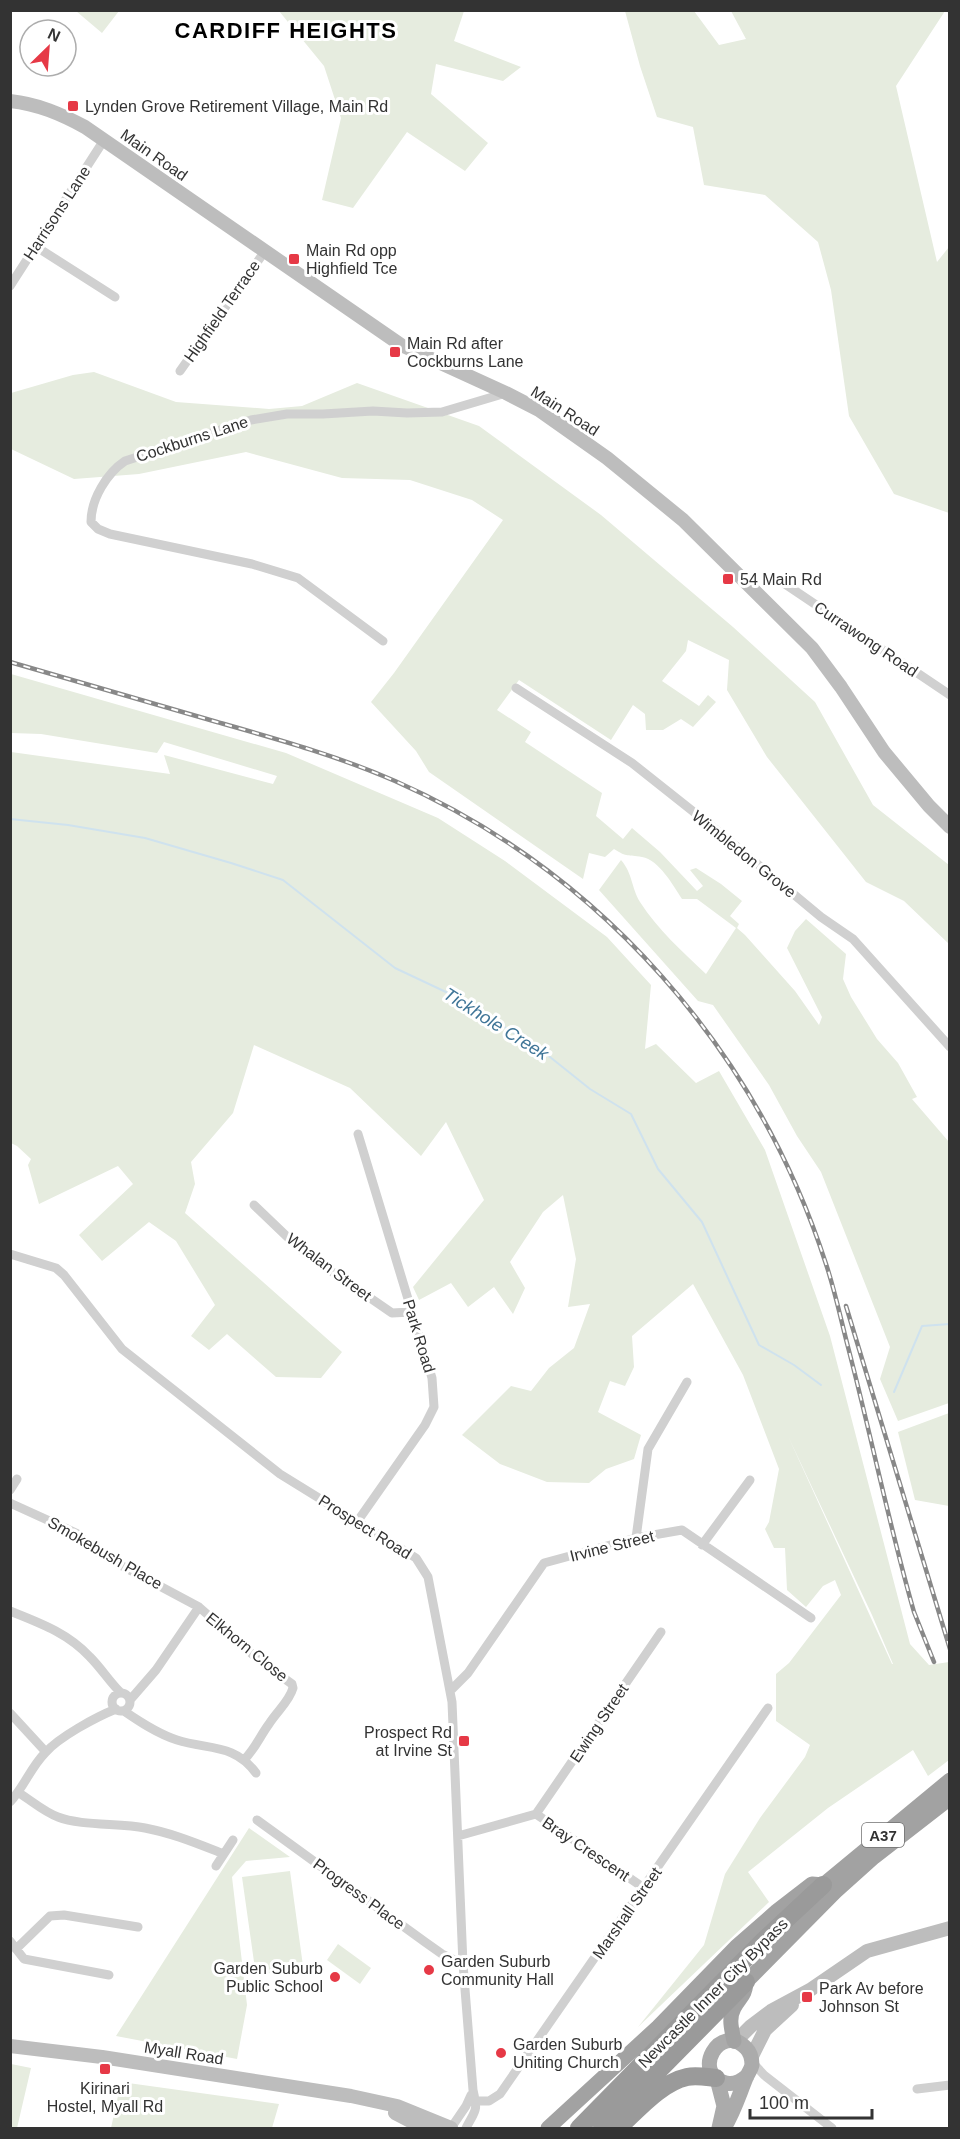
<svg xmlns="http://www.w3.org/2000/svg" width="960" height="2139" font-family="Arial,sans-serif">
  <style>
    .green { fill: #e6ecdf; fill-rule: evenodd }
    .lines { fill: none; stroke-linecap: round; stroke-linejoin: round }
    .stream { stroke: #cfe2ee; stroke-width: 2 }
    .minor { stroke: #d0d0d0; stroke-width: 9 }
    .secondary { stroke: #bdbdbd; stroke-width: 14 }
    .primary { stroke: #ababab; stroke-width: 15 }
    .trunk { stroke: #a2a2a2; stroke-width: 15 }
    .motorway { stroke: #9a9a9a; stroke-width: 18 }
    .rail-casing { stroke: #888; stroke-width: 4.5 }
    .rail { stroke: #fff; stroke-width: 2; stroke-dasharray: 7; stroke-linecap: butt }
    .poi-dot { fill: #e63946; stroke: #fff; stroke-width: 2 }
    .labels { text-anchor: middle; dominant-baseline: central; stroke-width: 6; stroke-linejoin: round; paint-order: stroke }
    .shield { fill: #fff; stroke: #707070; stroke-width: 1.5 }
    .shield-label { font-size: 15px; font-weight: bold; fill: #333 }
    .poi-label { font-size: 16px; fill: #333; stroke: #fff; text-anchor: start }
    .street-label { font-size: 16px; fill: #333; stroke: #fff }
    .water-label { font-size: 18px; font-style: italic; fill: #3f7597; stroke: #fff }
    .district-label { font-size: 22px; font-weight: bold; letter-spacing: 1.5px; fill: #000; stroke: #fff }
  </style>
  <rect width="100%" height="100%" fill="#fff"/>
  <path class="green" d="M76,11H119L102,33Z
    M279,11H464L454,41L521,67L503,81L436,64L431,94L488,143L465,171L407,132L353,208L322,200L341,118L324,66Z
    M625,11H694L719,45L746,39L731,11H949V13L945,11L896,86L937,262L949,247V513L894,494L849,416L831,290L818,242L765,195L704,185L693,127L657,117L640,66Z
    M94,372L176,402L269,409L302,406L357,383L479,426L601,515L733,627L815,702L873,805L949,865V944L904,901L866,882L767,757L727,690L729,660L688,640L686,651L662,681L699,706L708,695L716,702L693,727L681,719L663,730H646L645,714L633,705L611,740L519,680L497,710L531,732L525,742L602,793L596,816L623,839L632,828L660,852L697,891L703,886L690,870L696,868L721,884L742,901L730,916L739,924L737,928L745,935L795,991L819,1025L822,1017L787,948L795,931L806,919L846,954L843,979L851,997L877,1039L898,1063L917,1097L912,1099L949,1142V1403L898,1421L880,1379L890,1347L821,1172L797,1136L769,1085L713,1005L698,1001L599,890L621,860C633,874 631,887 640,902C658,930 682,951 706,974L736,928L697,899H682C673,885 659,860 642,857C627,854 628,858 614,849L605,857L589,853L583,879L429,772L416,751L371,702L394,673L503,520L472,500L410,480L342,478L246,452L139,474L74,479L11,449V393L73,375Z
    M11,674L286,753L438,818L505,861L607,937L651,985L645,1049L656,1044L696,1083L719,1071L765,1150L830,1336L910,1644L929,1665L949,1662V1760L928,1776L913,1750L828,1808L748,1872L769,1902L638,2027L704,1945L725,1874L760,1818L805,1757L810,1745L776,1721V1674L789,1663L841,1595L835,1580L823,1586L806,1607L787,1590L785,1548H774L765,1529L769,1522L779,1469L743,1375L693,1284L632,1336L634,1367L625,1386L610,1381L598,1412L641,1435L634,1459L606,1469L589,1483L547,1482L500,1464L462,1435L511,1386L531,1391L549,1368L574,1348L590,1304L568,1307L576,1259L563,1195L543,1212L510,1262L525,1288L513,1314L494,1287L468,1307L451,1283L419,1300L413,1287L484,1200L446,1122L421,1156L350,1088L254,1045L233,1113L191,1162L195,1184L185,1213L342,1352L321,1378L276,1377L227,1334L209,1350L191,1336L215,1305L176,1241L149,1222L102,1261L79,1235L133,1184L118,1166L39,1204L28,1165L31,1159L17,1146L11,1143V752L170,774L164,755L273,784L277,776L164,742L157,753L41,734L11,733ZM788,1436L872,1615L893,1664H892Z
    M949,1413V1506L915,1500L898,1432Z
    M249,1828L290,1857L246,1861L232,1877L247,2005L237,2059L116,2036Z
    M290,1871L303,1966L256,1976L242,1877Z
    M338,1944L371,1968L360,1984L327,1960Z
    M11,2064L31,2068L17,2128H11Z
    M121,2082L279,2104L272,2128H111Z"/>
  <g class="lines">
    <path class="stream" d="M10,819L68,825L145,838L231,863L283,880L395,968L465,1001L550,1057L590,1089L631,1114L658,1169L702,1222L759,1345L794,1365L821,1385
      M894,1392L922,1326L950,1324"/>
    <path class="minor" d="M35,246L115,297
      M10,286L104,140
      M180,371L265,251
      M782,582L950,695
      M383,641L298,578L252,564L110,534L98,529L91,522C91,499 107,473 125,461L251,420L287,414H323L373,411L407,413L442,412L506,393
      M516,688L632,763L719,832L821,917L853,939L950,1047
      M254,1205L302,1251L392,1313L411,1312
      M10,1254L56,1268L64,1275L122,1349L280,1474L416,1558L428,1577L452,1702L463,1964L473,2090C478,2112 476,2109 466,2128
      M10,1490L17,1479
      M10,1503L76,1533L99,1553L111,1560L199,1607L260,1661L292,1684L293,1688C289,1702 277,1711 269,1724C260,1736 255,1749 244,1760
      M357,1522L425,1425L434,1407L432,1378L358,1134
      M636,1538L648,1449L687,1382
      M702,1545L750,1480
      M10,1611C40,1623 68,1633 90,1657C101,1668 109,1681 120,1692
      M451,1690L468,1673L544,1563L636,1538L682,1530L811,1618
      M112 1702a9 9 0 1 1 18 0a9 9 0 1 1-18 0Z
      M130,1700L156,1670L199,1607
      M124,1711C140,1722 158,1734 177,1740C208,1750 234,1743 256,1773
      M10,1713L45,1751
      M19,1793C32,1801 44,1812 58,1817C80,1826 120,1823 145,1828C172,1833 198,1844 224,1854
      M10,1802C24,1787 31,1767 45,1753C59,1737 96,1717 116,1709
      M536,1814L661,1632
      M536,1814L644,1888
      M257,1820L425,1942L442,1954L463,1964
      M458,1836L536,1814
      M216,1866L233,1840
      M10,1941L24,1959L109,1975
      M16,1949L50,1916L64,1915L138,1927
      M752,2062L764,2075L832,2128
      M917,2089L950,2085
      M471,2101H489L500,2094L768,1708
      M451,2128L466,2106L471,2095"/>
    <path class="secondary" d="M10,101C38,104 61,114 85,127L401,345L506,393L539,410L607,458L683,520L812,648L841,687L884,752L929,806L950,827
      M735,2042L751,2026L771,2011L810,1990L867,1951L950,1928
      M10,2046L102,2057L351,2096L397,2106L451,2128
      M751,2058L765,2030L792,2005
      M395,2113L424,2128"/>
    <path class="primary" d="M717,2079L724,2106L719,2128
      M724,2128C734,2112 739,2095 746,2078C748,2073 751,2070 752,2065C752,2058 751,2053 746,2048C720,2021 690,2074 726,2083C733,2085 741,2081 747,2076"/>
    <path class="trunk" d="M734,2041C732,2030 728,2019 734,2008C740,1996 745,1997 746,1982L835,1892L874,1857L950,1798
      M548,2128L658,2027L736,1947L777,1911L812,1884L823,1885L950,1780"/>
    <path class="motorway" d="M579,2128L762,1942L823,1885
      M602,2128L746,1982
      M618,2128C637,2111 660,2083 687,2077C696,2075 706,2077 716,2078"/>
    <g class="rail-casing">
      <path id="rail" d="M10,662C79,682 148,702 217,722C277,739 338,756 395,781C601,872 757,1050 826,1264C835,1291 841,1320 848,1347C871,1435 889,1525 914,1612L934,1662
        M846,1306L950,1649"/>
    </g>
    <use href="#rail" class="rail"/>
  </g>
  <g class="poi-dot">
    <rect x="67" y="100" width="12" height="12" rx="3"/>
    <rect x="288" y="253" width="12" height="12" rx="3"/>
    <rect x="389" y="346" width="12" height="12" rx="3"/>
    <rect x="722" y="573" width="12" height="12" rx="3"/>
    <rect x="458" y="1735" width="12" height="12" rx="3"/>
    <circle cx="429" cy="1970" r="6"/>
    <circle cx="335" cy="1977" r="6"/>
    <rect x="801" y="1991" width="12" height="12" rx="3"/>
    <circle cx="501" cy="2053" r="6"/>
    <rect x="99" y="2063" width="12" height="12" rx="3"/>
  </g>
  <g class="labels">
    <rect class="shield" x="862" y="1823" width="42" height="24" rx="4.5"/>
    <g class="shield-label">
      <text x="883" y="1835">A37</text>
    </g>
    <g class="poi-label">
      <text x="85" y="106">Lynden Grove Retirement Village, Main Rd</text>
      <text x="306" y="250">Main Rd opp<tspan x="306" dy="18">Highfield Tce</tspan></text>
      <text x="407" y="343">Main Rd after<tspan x="407" dy="18">Cockburns Lane</tspan></text>
      <text x="740" y="579">54 Main Rd</text>
      <text x="452" y="1732" text-anchor="end">Prospect Rd<tspan x="452" dy="18">at Irvine St</tspan></text>
      <text x="441" y="1961">Garden Suburb<tspan x="441" dy="18">Community Hall</tspan></text>
      <text x="323" y="1968" text-anchor="end">Garden Suburb<tspan x="323" dy="18">Public School</tspan></text>
      <text x="819" y="1988">Park Av before<tspan x="819" dy="18">Johnson St</tspan></text>
      <text x="513" y="2044">Garden Suburb<tspan x="513" dy="18">Uniting Church</tspan></text>
      <text x="105" y="2088" text-anchor="middle">Kirinari<tspan x="105" dy="18">Hostel, Myall Rd</tspan></text>
    </g>
    <g class="street-label">
      <text transform="translate(154 155) rotate(35)">Main Road</text>
      <text transform="translate(57 213) rotate(-57)">Harrisons Lane</text>
      <text transform="translate(222 311) rotate(-55)">Highfield Terrace</text>
      <text transform="translate(565 411) rotate(33)">Main Road</text>
      <text transform="translate(192 439) rotate(-18)">Cockburns Lane</text>
      <text transform="translate(866 639) rotate(34)">Currawong Road</text>
      <text transform="translate(744 854) rotate(39)">Wimbledon Grove</text>
      <text transform="translate(329 1267) rotate(37)">Whalan Street</text>
      <text transform="translate(419 1336) rotate(73)">Park Road</text>
      <text transform="translate(365 1527) rotate(32)">Prospect Road</text>
      <text transform="translate(612 1546) rotate(-14)">Irvine Street</text>
      <text transform="translate(105 1553) rotate(30)">Smokebush Place</text>
      <text transform="translate(247 1647) rotate(39)">Elkhorn Close</text>
      <text transform="translate(599 1723) rotate(-56)">Ewing Street</text>
      <text transform="translate(586 1849) rotate(34)">Bray Crescent</text>
      <text transform="translate(359 1894) rotate(36)">Progress Place</text>
      <text transform="translate(627 1913) rotate(-55)">Marshall Street</text>
      <text transform="translate(713 1993) rotate(-45)">Newcastle Inner City Bypass</text>
      <text transform="translate(184 2053) rotate(9)">Myall Road</text>
    </g>
    <g class="water-label">
      <text transform="translate(496 1024) rotate(32)">Tickhole Creek</text>
    </g>
    <g class="district-label">
      <text x="286" y="30">CARDIFF HEIGHTS</text>
    </g>
  </g>
  <rect width="960" height="2139" fill="none" stroke="#333333" stroke-width="24"/>
  <g transform="translate(48 48) rotate(25)"><circle r="28" fill="#ffffff" stroke="#adadad" stroke-width="1.5"/>
  <path d="M0-4.5L10 22L0 15L-10 22Z" fill="#e63946"/>
  <text y="-9" font-size="16" font-weight="bold" text-anchor="middle" fill="#333333">N</text>
  </g>
  <path d="M750 2109v9h122v-9" fill="none" stroke="#333333" stroke-width="3"/>
  <text x="759" y="2109" font-size="18" fill="#333333" stroke="#ffffff" stroke-width="4.5" paint-order="stroke">100 m</text>
</svg>
